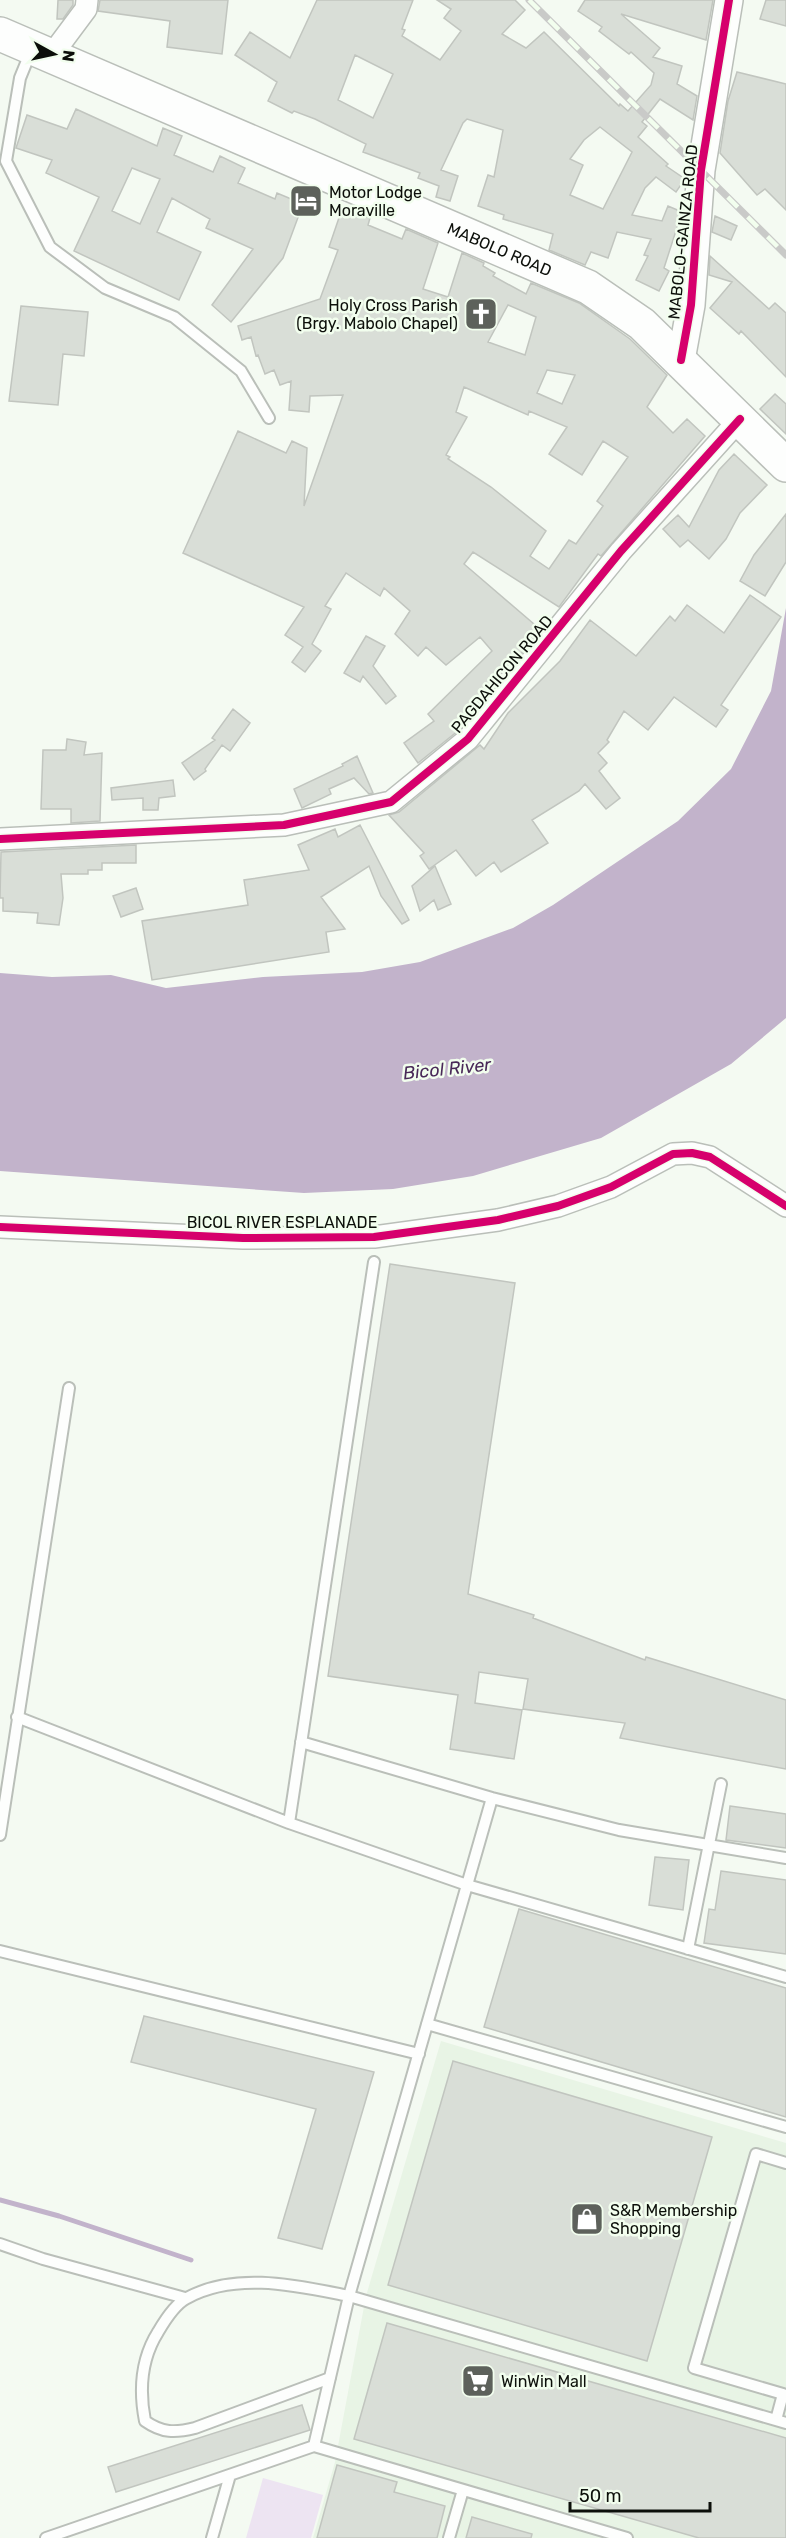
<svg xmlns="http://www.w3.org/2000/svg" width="786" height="2538" font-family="Rubik,sans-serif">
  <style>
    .built { fill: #e8f4e5 }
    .green { fill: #ede4f2 }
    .water { fill: #c2b3cb }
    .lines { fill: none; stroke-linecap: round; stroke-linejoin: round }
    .stream { stroke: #c2b3cb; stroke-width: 5 }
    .building { fill: #d9ded7; stroke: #c1c5bf; stroke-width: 1.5; fill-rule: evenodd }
    .service-casing { stroke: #babfb9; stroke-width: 14 }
    .minor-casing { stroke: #babfb9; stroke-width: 24 }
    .tertiary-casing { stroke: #babfb9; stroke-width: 30 }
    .trunk-casing { stroke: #babfb9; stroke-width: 36 }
    .service { stroke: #fdfefd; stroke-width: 10 }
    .minor { stroke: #fdfefd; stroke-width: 21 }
    .tertiary { stroke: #fdfefd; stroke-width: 27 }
    .trunk { stroke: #fdfefd; stroke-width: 33 }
    .rail-casing { stroke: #c9cac8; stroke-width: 7 }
    .rail { stroke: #f2feee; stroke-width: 4.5; stroke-dasharray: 14; stroke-linecap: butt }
    .cycleway-casing { stroke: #f2feee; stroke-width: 11 }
    .cycleway { stroke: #d6006c; stroke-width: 8 }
    .labels { text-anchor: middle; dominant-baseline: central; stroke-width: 5; stroke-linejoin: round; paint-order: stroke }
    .poi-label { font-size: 16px; fill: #0c0f0a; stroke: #f2feee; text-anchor: start }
    .street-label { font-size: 16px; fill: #0c0f0a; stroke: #f2feee }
    .water-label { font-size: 18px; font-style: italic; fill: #492958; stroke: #f2feee }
  </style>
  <rect width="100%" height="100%" fill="#f4faf2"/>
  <path class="built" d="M441,2041L786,2143V2538H313L335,2462L366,2296Z"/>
  <path class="green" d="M263,2478L323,2495L311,2538H246Z"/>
  <path class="water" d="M786,608V1018L731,1064L601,1138L473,1176L393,1189L304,1193L0,1171V973L52,977L111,975L166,988L263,977L362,972L420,962L513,928L553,905L678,821L731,769L771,691Z"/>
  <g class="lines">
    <path class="stream" d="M0,2200L59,2216L191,2260"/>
  </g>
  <path class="building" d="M58,0H73V5L63,19H57Z
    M100,0H228L222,54L167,47L170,21L98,11Z
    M317,0H413L402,29L405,30L402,36L440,60L461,31L444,18L451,9L437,0H515L525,10L502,34L526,48L544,32L619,106L620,104L628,111L651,85L654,73L631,52L629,54L599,31L602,27L578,11L585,0H713L706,40L621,14L660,48L653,57L682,66L677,84L697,96L693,120L660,99L642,122L647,126L638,137L668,164L666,166L685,179L676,192L656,177L645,188L632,215L662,221L668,206L682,212L664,268L669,271L659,291L636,280L648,256L644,255L651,239L617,232L608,258L591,252L585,265L549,250L553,234L503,219L504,215L478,206L488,175L494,177L503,130L467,119L463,123L441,170L458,176L450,201L436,197L439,186L418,178L420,173L363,152L366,144L315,119L294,111L292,113L268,101L277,82L235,55L250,32L290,58ZM355,55L393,74L373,118L338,100ZM600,127L632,152L603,209L570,195L583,165L570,159L584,140Z
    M766,0H786V26L760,19Z
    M737,72L786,84V210L765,189L757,195L720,153L728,101Z
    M76,109L157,146L163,128L182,136L174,155L213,172L220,156L245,168L238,183L275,199L277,193L303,204L283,258L231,322L212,305L253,249L206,228L210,219L172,198L157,232L201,252L179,300L74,251L99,197L46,173L52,160L16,148L27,115L67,129ZM132,168L160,179L140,224L112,211Z
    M342,209L370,218L368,225L402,239L406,229L438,243L423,289L448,297L462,253L484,263L483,266L495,273L493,276L526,294L531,283L579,303L630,339L667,375L647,407L673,433L687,419L705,436L601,556L598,554L559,607L473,552L464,564L541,630L513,663L511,661L459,730L418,763L404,743L434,721L428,714L492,651L480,637L446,665L426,647L418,656L395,634L410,611L384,588L380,596L346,573L325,606L331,609L312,644L321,651L305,672L292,662L303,647L285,635L304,607L183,553L238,431L286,453L292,441L307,448L304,506L343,395L310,396L309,412L289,410L291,381L280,385L274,370L265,374L258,355L256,356L251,337L242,340L238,326L320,299L338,250L329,247ZM508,305L536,317L525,355L488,342ZM547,370L575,375L562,404L537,393ZM464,387L528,415L529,411L567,427L549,454L582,475L603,441L628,457L597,501L603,506L576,544L569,540L549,569L530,556L546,531L491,487L448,459L450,457L446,455L467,417L456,412Z
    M715,216L737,226L731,240L712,232Z
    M710,256L769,309L775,303L786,313V377L741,331L739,334L710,308L732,282L709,275Z
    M21,306L88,312L84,356L63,354L58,405L9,401Z
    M775,394L786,404V434L760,409Z
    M734,454L767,485L740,513L726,539L709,559L688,540L680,547L663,529L678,515L689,527L719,470Z
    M786,514V562L765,596L740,581L754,555Z
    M750,595L781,617L721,705L728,710L716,727L674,697L648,730L624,711L607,740L609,742L598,753L607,763L599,771L620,798L606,809L585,784L579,791L532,820L548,843L501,872L494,862L476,876L456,850L429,869L420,856L424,853L389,815L399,812L480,745L484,749L508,713L560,661L590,620L636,656L670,616L675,621L687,605L724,633Z
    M366,636L385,646L373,666L396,696L386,704L363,676L360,682L344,673Z
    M233,709L250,723L230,751L222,745L205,769L206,771L194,780L182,763L215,740L212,738Z
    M67,739L86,742L84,755L102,753L100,821L71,823V809H41L43,750H66Z
    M357,756L373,793L369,794L354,778L329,789L331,794L302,808L294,789L343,766L342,764Z
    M173,780L175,796L159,798L158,810H143V798L112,800L111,788Z
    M360,825L409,920L402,924L381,896L369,866L321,897L345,929L326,932L329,952L152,980L142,921L248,905L244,880L309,870L298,845L335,829L338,837Z
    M136,845V863H102V870H88V874H61L63,898L59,925L37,923L38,913L3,911V898H0L1,852Z
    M435,866L451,904L438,910L434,900L420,911L412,886Z
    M136,888L143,909L121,917L113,896Z
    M390,1264L515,1283L468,1594L534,1615L533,1618L645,1660L646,1657L786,1700V1769L620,1738L625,1723L523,1709L528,1679L479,1672L475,1703L522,1710L514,1759L450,1749L458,1695L328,1676Z
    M730,1806L786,1814V1848L726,1840Z
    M655,1857L689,1860L683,1910L649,1905Z
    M721,1871L786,1880V1954L704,1943L709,1909L715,1910Z
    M519,1909L786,1988V2117L484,2027Z
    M144,2016L374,2072L322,2249L278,2238L316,2109L131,2062Z
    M453,2061L712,2137L647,2361L388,2285Z
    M387,2323L786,2438V2538H699L354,2439Z
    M302,2405L310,2430L116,2492L108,2467Z
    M337,2465L397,2482L394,2492L445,2506L437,2538H317Z
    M472,2517L532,2534L531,2538H466Z"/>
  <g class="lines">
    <g class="service-casing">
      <path id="service" d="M31,51L20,78L6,161L50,247L105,288L174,317L241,371L269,418
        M17,1717L289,1823L467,1885L786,1977
        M301,1742L492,1798L619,1830L786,1858
        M289,1823L374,1262
        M0,1835L69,1388
        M688,1949L721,1784
        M0,1951L419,2054
        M427,2024L786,2127
        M0,2244L43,2259L185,2298
        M330,2378L195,2428C175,2433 162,2433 145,2421C139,2390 141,2359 158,2332C165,2320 175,2304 187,2298C236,2271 298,2286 349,2296L786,2423
        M776,2420L783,2394L694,2368L756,2154L786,2163
        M314,2446L349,2296L492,1798
        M46,2538L314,2446L627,2538
        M212,2538L230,2475
        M449,2538L463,2490"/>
    </g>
    <g class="minor-casing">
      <path id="minor" d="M51,56L86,9L87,0
        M0,839L284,825L391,802L468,739L621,551L740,419
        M0,1227L243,1238L374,1237L498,1220L558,1206L611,1187L673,1154L692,1153L710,1157L786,1206"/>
    </g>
    <g class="tertiary-casing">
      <path id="tertiary" d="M681,360L691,305L701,170L729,0"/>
    </g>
    <g class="trunk-casing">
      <g id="trunk">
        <path id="s1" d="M0,34L588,287L642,324L786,465"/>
      </g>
    </g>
    <use href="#service" class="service"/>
    <use href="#minor" class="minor"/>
    <use href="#tertiary" class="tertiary"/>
    <use href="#trunk" class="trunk"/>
    <g class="rail-casing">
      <path id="rail" d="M529,0L786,255"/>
    </g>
    <use href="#rail" class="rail"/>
    <g class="cycleway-casing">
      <path id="cycleway" d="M681,360L691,305L701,170L729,0
        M0,839L284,825L391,802L468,739L621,551L740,419
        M0,1227L243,1238L374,1237L498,1220L558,1206L611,1187L673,1154L692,1153L710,1157L786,1206"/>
    </g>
    <use href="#cycleway" class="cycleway"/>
  </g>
  <defs>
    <g id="hotel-square" transform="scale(1.725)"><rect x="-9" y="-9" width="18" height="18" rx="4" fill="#5d615b" stroke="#f2feee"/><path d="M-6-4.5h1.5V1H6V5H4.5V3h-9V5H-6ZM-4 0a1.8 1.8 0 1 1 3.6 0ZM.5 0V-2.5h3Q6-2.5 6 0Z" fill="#fff"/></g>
    <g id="church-square" transform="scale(1.725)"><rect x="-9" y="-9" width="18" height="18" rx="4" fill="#5d615b" stroke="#f2feee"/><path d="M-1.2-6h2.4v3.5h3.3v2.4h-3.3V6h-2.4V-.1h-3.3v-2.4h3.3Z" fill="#fff"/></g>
    <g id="shop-square" transform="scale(1.725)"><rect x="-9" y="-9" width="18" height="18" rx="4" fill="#5d615b" stroke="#f2feee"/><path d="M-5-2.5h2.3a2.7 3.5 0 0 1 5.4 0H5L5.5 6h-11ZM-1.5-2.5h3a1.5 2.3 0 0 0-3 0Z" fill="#fff"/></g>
    <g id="supermarket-square" transform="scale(1.725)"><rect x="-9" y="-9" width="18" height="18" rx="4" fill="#5d615b" stroke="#f2feee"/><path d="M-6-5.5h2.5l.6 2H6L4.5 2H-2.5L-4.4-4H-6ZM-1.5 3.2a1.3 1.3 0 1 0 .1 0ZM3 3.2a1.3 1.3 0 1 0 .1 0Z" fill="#fff"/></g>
  </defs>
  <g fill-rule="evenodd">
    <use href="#hotel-square" x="306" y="201"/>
    <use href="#church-square" x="481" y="314"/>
    <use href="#shop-square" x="587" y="2219"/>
    <use href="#supermarket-square" x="478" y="2381"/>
  </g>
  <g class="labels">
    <g class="poi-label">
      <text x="329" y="192">Motor Lodge<tspan x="329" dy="18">Moraville</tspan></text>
      <text x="458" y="305" text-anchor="end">Holy Cross Parish<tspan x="458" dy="18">(Brgy. Mabolo Chapel)</tspan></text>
      <text x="610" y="2210">S&amp;R Membership<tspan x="610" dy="18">Shopping</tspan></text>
      <text x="501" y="2381">WinWin Mall</text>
    </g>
    <g class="street-label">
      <text transform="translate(683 232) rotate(-84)">MABOLO-GAINZA ROAD</text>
      <text stroke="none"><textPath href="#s1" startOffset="544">MABOLO ROAD</textPath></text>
      <text transform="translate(502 674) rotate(-50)">PAGDAHICON ROAD</text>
      <text x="282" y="1222">BICOL RIVER ESPLANADE</text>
    </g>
    <g class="water-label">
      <text transform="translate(447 1069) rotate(-6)">Bicol River</text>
    </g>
  </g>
  <g transform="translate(54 54) rotate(98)" stroke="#f2feee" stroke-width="4.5" paint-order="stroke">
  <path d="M0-4.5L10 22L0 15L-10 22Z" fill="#0c0f0a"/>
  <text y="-9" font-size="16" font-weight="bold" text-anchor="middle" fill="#0c0f0a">N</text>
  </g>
  <path d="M570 2502v9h140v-9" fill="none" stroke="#0c0f0a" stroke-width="3"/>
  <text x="579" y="2502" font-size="18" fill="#0c0f0a" stroke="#f2feee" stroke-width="4.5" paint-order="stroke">50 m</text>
</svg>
